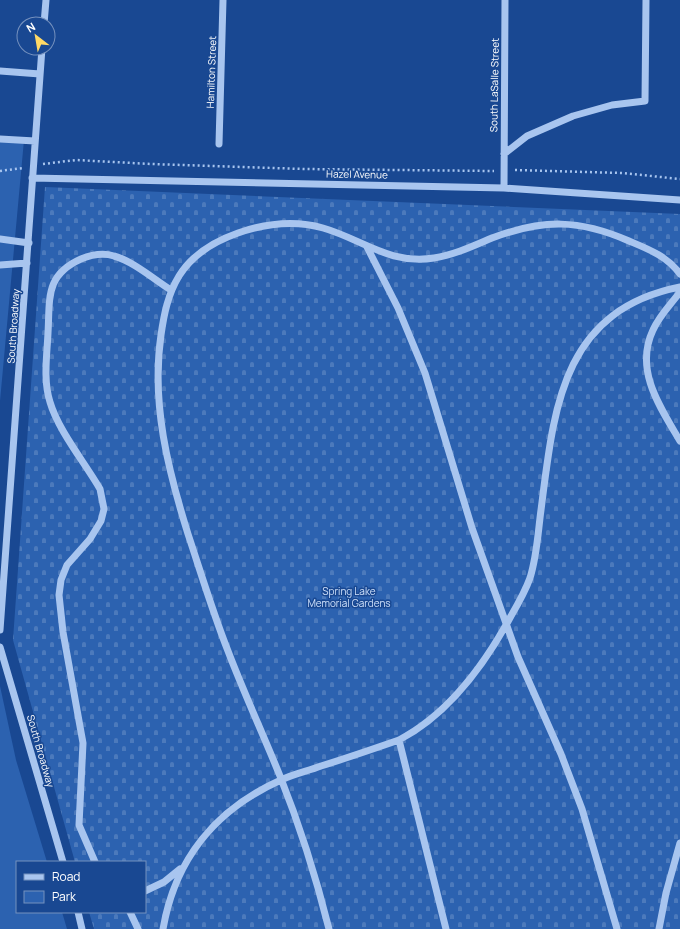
<svg xmlns="http://www.w3.org/2000/svg" width="680" height="929" font-family="Manrope,sans-serif">
  <style>
    .green { fill: #2c62b0 }
    .cemetery { fill: url(#cemetery-stones) }
    .lines { fill: none; stroke-linecap: round; stroke-linejoin: round }
    .path { stroke: #a8c5ef; stroke-width: 2.5; stroke-dasharray: 2 3; stroke-linecap: butt }
    .minor { stroke: #a8c5ef; stroke-width: 7 }
    .labels { text-anchor: middle; dominant-baseline: central; stroke-width: 3; stroke-linejoin: round; paint-order: stroke }
    .street-label { font-size: 10px; fill: #fff; stroke: #194892 }
    .park-label { font-size: 10px; fill: #cfe1fb; stroke: #194892 }
  </style>
  <defs>
    <pattern id="cemetery-stones" width="16" height="16" patternUnits="userSpaceOnUse"><rect width="16" height="16" fill="#2c62b0"/><path d="M2 7V4a2 2 0 0 1 4 0v3zM10 15v-3a2 2 0 0 1 4 0v3z" fill="#4c7abc"/></pattern>
  </defs>
  <rect width="100%" height="100%" fill="#194892"/>
  <path class="green" d="M0,139L24,140L0,401Z
    M0,686L16,760L47,862H17V912H62L67,929H0Z"/>
  <path class="cemetery" d="M45,187L680,214V929H94L89,912H145V862H75L13,640Z"/>
  <g class="lines">
    <path class="path" d="M43,164L76,160L151,164L304,169L494,171
      M515,170L622,173L680,179
      M0,171L23,168"/>
    <path class="minor" d="M44,24L46,0
      M0,71L40,74
      M0,139L35,141
      M219,144L223,0
      M504,154L527,136L573,116L612,105L645,101L646,0
      M32,178L504,188L680,200
      M504,188L505,0
      M0,239L29,243
      M367,247L398,308L425,373L472,528L518,657L561,754L582,809L617,929
      M0,265L27,263
      M680,292C671,304 659,316 653,330C634,370 660,407 680,441
      M0,630L42,48
      M0,647L63,862
      M399,740L446,929
      M95,862L79,825L83,743L63,632L59,595L61,580L67,565L90,539L101,521L104,509L100,489C85,463 58,430 50,402C43,380 47,355 48,333C50,298 45,275 81,259C91,255 104,253 114,256C133,261 155,280 171,290
      M145,891L164,882L180,869
      M78,912L82,929
      M130,912L138,929
      M163,929C175,859 216,809 281,780C293,774 308,771 321,766C347,758 373,749 399,740C449,714 485,664 511,616C518,604 525,592 530,578C537,556 538,532 541,510C554,409 561,311 680,287
      M329,929C316,877 300,826 280,776C263,734 244,693 228,651C213,613 201,573 188,534C168,470 151,403 161,335C164,314 168,294 179,276C192,255 215,241 238,233C264,224 295,220 323,228C362,239 389,265 434,258C454,255 473,246 492,238C543,219 579,219 629,241C648,249 667,256 680,274
      M659,929L666,893L680,843"/>
  </g>
  <g class="labels">
    <g class="street-label">
      <text transform="translate(211 72) rotate(-88)">Hamilton Street</text>
      <text transform="translate(494 85) rotate(-89)">South LaSalle Street</text>
      <text transform="translate(357 174) rotate(1)">Hazel Avenue</text>
      <text transform="translate(13 326) rotate(-86)">South Broadway</text>
      <text transform="translate(41 751) rotate(74)">South Broadway</text>
    </g>
    <g class="park-label">
      <text x="349" y="591">Spring Lake<tspan x="349" dy="12">Memorial Gardens</tspan></text>
    </g>
  </g>
  <rect x="16" y="861" width="130" height="52" fill="#194892" stroke="#7591be"/>
  <rect x="24" y="874" width="20" height="6" fill="#a8c5ef" stroke="#7591be"/>
  <text x="52" y="881" font-size="12" fill="#ffffff">Road</text>
  <rect x="24" y="891" width="20" height="12" fill="#2c62b0" stroke="#7591be"/>
  <text x="52" y="901" font-size="12" fill="#ffffff">Park</text>
  <g transform="translate(36 36) rotate(329)"><circle r="19" fill="#194892" stroke="#7591be"/>
  <path d="M0-3L7 15L0 10L-7 15Z" fill="#ffd966"/>
  <text y="-6" font-size="11" font-weight="bold" text-anchor="middle" fill="#ffffff">N</text>
  </g>
</svg>
